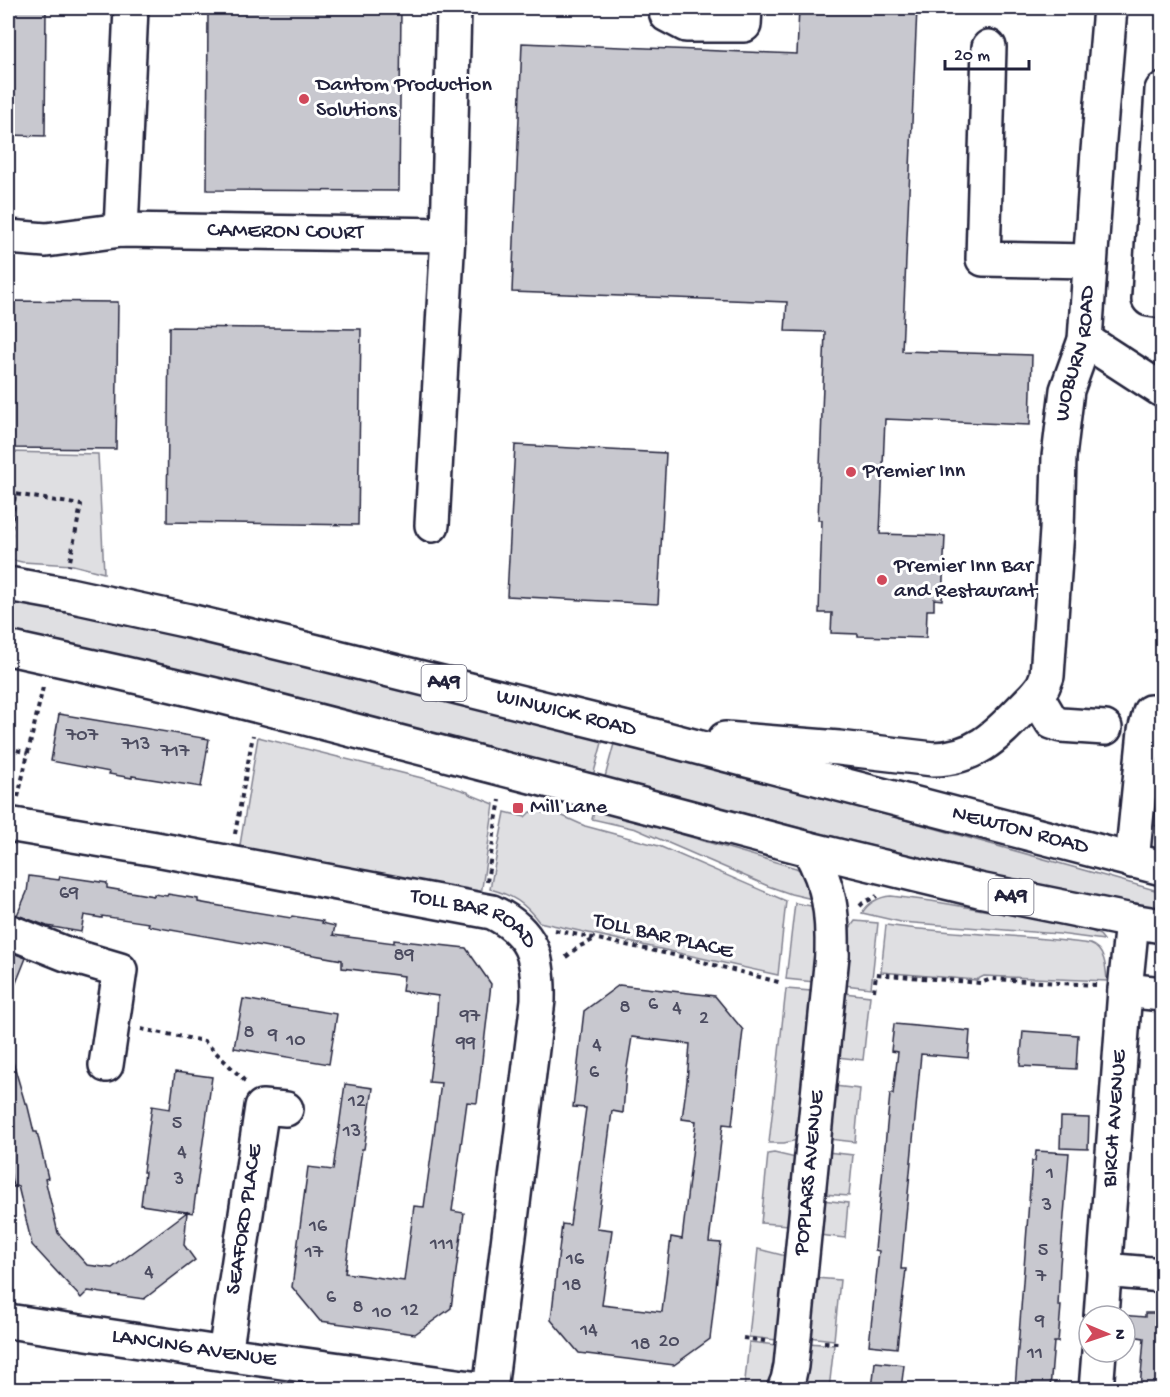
<svg xmlns="http://www.w3.org/2000/svg" width="1170" height="1397" font-family="'Gochi Hand',sans-serif">
  <style>
    .green { fill: #dfdfe2; stroke: #80808e; stroke-width: 1.5 }
    .building { fill: #c8c8cf; stroke: #22223b; stroke-width: 1.5; fill-rule: evenodd }
    .lines { fill: none; stroke-linecap: round; stroke-linejoin: round }
    .minor-casing { stroke: #22223b; stroke-width: 38 }
    .highway-casing { stroke: #22223b; stroke-width: 38 }
    .path { stroke: #22223b; stroke-width: 4; stroke-dasharray: 4.5 4.5; stroke-linecap: butt }
    .minor { stroke: #fff; stroke-width: 33 }
    .highway { stroke: #fff; stroke-width: 33 }
    .poi-dot { fill: #d1495b; stroke: #fff; stroke-width: 2 }
    .labels { text-anchor: middle; dominant-baseline: central; stroke-width: 6; stroke-linejoin: round; paint-order: stroke }
    .number-label { font-size: 20px; fill: #4c4c60 }
    .shield { fill: #fff; stroke: #646476; stroke-width: 1.5 }
    .shield-label { font-size: 21px; font-weight: bold; fill: #22223b }
    .poi-label { font-size: 22px; fill: #22223b; stroke: #fff; text-anchor: start }
    .street-label { font-size: 22px; fill: #22223b; stroke: #fff }
  </style>
  <rect width="100%" height="100%" fill="#fff"/>
  <filter id="ink" filterUnits="userSpaceOnUse"><feTurbulence type="fractalNoise" baseFrequency=".0167" numOctaves="2"/><feDisplacementMap in="SourceGraphic" scale="12" xChannelSelector="R" yChannelSelector="G"/><feConvolveMatrix kernelMatrix="1 2 1 2 8 2 1 2 1" color-interpolation-filters="sRGB"/></filter>
  <g filter="url(#ink)">
    <path class="green" d="M8,452L98,454L104,573L73,565L22,562L8,559Z
      M8,600L154,629L603,739L593,776L8,633Z
      M258,737L434,781L468,792L469,794L494,804L481,895L239,851Z
      M615,740L823,797L1162,892V912C975,875 790,825 605,777Z
      M1133,808H1156L1162,810V828L1133,818Z
      M595,809L796,868L804,872L821,901L791,894L768,886L636,829L592,819Z
      M505,812L525,817L530,812L556,813L585,826L659,846L786,901L778,975L539,922C525,903 512,895 490,889Z
      M891,896L931,901L1082,927L1100,935L1104,940L1059,934L901,922L862,913C869,902 878,897 891,896Z
      M795,903L822,908L814,982L786,979Z
      M855,921L878,923L871,988L844,985L850,928Z
      M886,925C954,935 1023,934 1090,944C1105,949 1106,967 1107,981L984,976L976,980L881,972Z
      M786,989L811,991V995L813,996L798,1140L784,1143H769Z
      M844,993L870,996L863,1060L837,1057Z
      M834,1086L860,1089L855,1142L829,1139Z
      M827,1152L853,1155L849,1196L823,1194Z
      M774,1153L796,1158L789,1225L761,1223L768,1154Z
      M822,1200L848,1203L845,1238L819,1235Z
      M758,1249L786,1256L777,1340L749,1337Z
      M815,1278L840,1280L834,1340L808,1337Z
      M749,1342L777,1345C776,1359 775,1377 767,1389L744,1390Z
      M808,1343L834,1345L829,1389L801,1390Z"/>
    <path class="building" d="M8,8H46L45,136L8,135Z
      M208,8H401L399,191L207,190Z
      M799,8H917L902,351L1032,355L1030,425L885,419L880,534L945,536L942,600L934,599V610H927L926,638L858,636V634L831,633L832,613H819L822,520H818L825,332L785,331L787,302L512,292L522,43L797,54Z
      M8,301L118,302L116,449L8,448Z
      M169,327L361,329L358,525L167,522Z
      M515,445L666,453L658,604L507,596Z
      M59,714L209,739L201,787L132,776V778L109,774L110,772L51,761Z
      M29,876L59,880L60,876L107,883V888L154,896V894L167,896L168,894L198,899V902L242,910L291,918L292,916L323,921L322,923L335,926L333,935L394,943V940L466,948L491,984L477,1103L467,1102L452,1211L464,1213L451,1308L415,1334L380,1329L320,1321L292,1287L308,1167L333,1170L345,1084L373,1088L364,1149H362L345,1273L404,1281L414,1206L424,1207L441,1083L429,1082L436,1026L438,996L402,991L404,976L342,968V960L148,926L149,923L102,916V918L84,915L81,932L47,926L17,915L27,892Z
      M8,951L26,958L8,1003Z
      M619,985L715,996L743,1030L732,1125L723,1124L709,1242L721,1243L710,1339L674,1365L579,1353L551,1320L562,1224L570,1225L586,1108L573,1107L584,1011ZM632,1037L690,1044L687,1081L682,1119L696,1121L682,1239L671,1237L662,1312L602,1305L612,1230L597,1228L612,1111L623,1113L626,1074Z
      M243,999L337,1014L329,1064L234,1048Z
      M894,1024L970,1031L968,1058L921,1054L901,1269H906L897,1348L869,1345L879,1251L875,1250L890,1094H893L898,1052L891,1051Z
      M1023,1031L1078,1035L1076,1069L1020,1066Z
      M13,1062L25,1103H27L34,1132H37L48,1178L45,1179L58,1233L87,1265L112,1268L187,1212L184,1245L195,1260L144,1299L88,1291L81,1298L32,1245L18,1186L13,1187L8,1161V1063Z
      M175,1072L212,1077L193,1213L141,1205L145,1172H143L152,1106L170,1109Z
      M1061,1117L1089,1118L1088,1149L1060,1148Z
      M1036,1151L1069,1153L1060,1265L1058,1306H1061L1058,1342H1054L1050,1389H1015L1032,1161H1035Z
      M1145,1313H1162V1389H1140L1144,1338L1125,1335V1316H1120V1315L1145,1317Z
      M875,1362L904,1365L901,1389H872Z"/>
    <g class="lines">
      <g class="minor-casing">
        <g id="minor">
          <path d="M665,8L667,15L686,25H744L745,8"/>
          <path d="M989,47L983,259L1090,261"/>
          <path d="M1162,90L1149,299L1162,301"/>
          <path d="M121,230L131,8"/>
          <path id="s1" d="M8,237L46,240L121,230L448,235"/>
          <path d="M1085,340L1162,390"/>
          <path d="M432,525L448,235L454,8"/>
          <path id="s2" d="M1105,728L1061,725L1052,722L1036,695L1043,686L1047,676L1057,530L1059,457L1067,390L1085,340L1098,151L1110,8"/>
          <path id="s3" d="M8,824L156,849L492,912C533,932 539,957 538,1000L490,1390"/>
          <path d="M1132,861L1145,731L1150,712L1162,713"/>
          <path d="M8,931L66,954L120,970L106,1065"/>
          <path d="M1125,990L1162,994"/>
          <path d="M1104,1270L1162,1275"/>
          <path id="s4" d="M1101,1316L1125,990L1132,921"/>
          <path id="s5" d="M8,1321L225,1354L486,1390"/>
          <path id="s6" d="M225,1354L262,1107L286,1109"/>
          <path id="s7" d="M784,1390L788,1380L791,1366L832,955"/>
          <path d="M1096,1390L1099,1352"/>
        </g>
      </g>
      <g class="highway-casing">
        <g id="highway">
          <path id="s8" d="M8,584L69,595L189,621L309,650L643,733L1162,868"/>
          <path d="M8,648L117,672L224,697L593,792L809,849L979,890L1132,921L1162,926"/>
          <path d="M725,739L839,748L933,759C983,758 1003,727 1036,695"/>
          <path d="M809,849C830,887 833,913 832,955"/>
        </g>
      </g>
      <path class="path" d="M8,555L15,494L81,505L69,566
        M8,748L28,753
        M18,797L43,687
        M235,834L253,735
        M487,882L496,821L500,800
        M860,906L863,903L877,896
        M555,930L688,958L782,983
        M566,957L578,947L595,939
        M874,991L876,974L981,983L991,979L1097,985
        M141,1029L204,1041L247,1083
        M743,1338L765,1341
        M824,1342L838,1343"/>
      <use href="#minor" class="minor"/>
      <use href="#highway" class="highway"/>
    </g>
  </g>
  <g class="poi-dot">
    <circle cx="304" cy="99" r="6"/>
    <circle cx="851" cy="472" r="6"/>
    <circle cx="882" cy="580" r="6"/>
    <rect x="512" y="802" width="12" height="12" rx="3"/>
  </g>
  <g class="labels">
    <g class="number-label">
      <text x="82" y="736">707</text>
      <text x="136" y="745">713</text>
      <text x="175" y="752">717</text>
      <text x="69" y="894">69</text>
      <text x="404" y="956">89</text>
      <text x="653" y="1005">6</text>
      <text x="625" y="1008">8</text>
      <text x="677" y="1009">4</text>
      <text x="470" y="1017">97</text>
      <text x="704" y="1019">2</text>
      <text x="249" y="1033">8</text>
      <text x="273" y="1036">9</text>
      <text x="296" y="1041">10</text>
      <text x="466" y="1044">99</text>
      <text x="597" y="1046">4</text>
      <text x="594" y="1073">6</text>
      <text x="357" y="1102">12</text>
      <text x="177" y="1124">5</text>
      <text x="352" y="1132">13</text>
      <text x="182" y="1153">4</text>
      <text x="1050" y="1174">1</text>
      <text x="179" y="1180">3</text>
      <text x="1047" y="1206">3</text>
      <text x="318" y="1227">16</text>
      <text x="442" y="1245">111</text>
      <text x="1043" y="1251">5</text>
      <text x="314" y="1253">17</text>
      <text x="575" y="1260">16</text>
      <text x="149" y="1273">4</text>
      <text x="1041" y="1277">7</text>
      <text x="572" y="1286">18</text>
      <text x="331" y="1298">6</text>
      <text x="358" y="1308">8</text>
      <text x="410" y="1311">12</text>
      <text x="382" y="1313">10</text>
      <text x="1040" y="1322">9</text>
      <text x="589" y="1331">14</text>
      <text x="669" y="1342">20</text>
      <text x="641" y="1345">18</text>
      <text x="1035" y="1354">11</text>
    </g>
    <g class="shield">
      <rect x="421.5" y="665" width="45" height="36" rx="4.5"/>
      <rect x="988.5" y="879" width="45" height="36" rx="4.5"/>
    </g>
    <g class="shield-label">
      <text x="444" y="683">A49</text>
      <text x="1011" y="897">A49</text>
    </g>
    <g class="poi-label">
      <text x="316" y="86">Dantom Production<tspan x="316" dy="25">Solutions</tspan></text>
      <text x="863" y="472">Premier Inn</text>
      <text x="894" y="567">Premier Inn Bar<tspan x="894" dy="25">and Restaurant</tspan></text>
      <text x="530" y="808">Mill Lane</text>
    </g>
    <g class="street-label">
      <text stroke="none"><textPath href="#s1" startOffset="278">CAMERON COURT</textPath></text>
      <text stroke="none"><textPath href="#s2" startOffset="432">WOBURN ROAD</textPath></text>
      <text stroke="none"><textPath href="#s8" startOffset="573">WINWICK ROAD</textPath></text>
      <text stroke="none"><textPath href="#s8" startOffset="1042">NEWTON ROAD</textPath></text>
      <text stroke="none"><textPath href="#s3" startOffset="477">TOLL BAR ROAD</textPath></text>
      <text transform="translate(663 937) rotate(13)">TOLL BAR PLACE</text>
      <text stroke="none"><textPath href="#s4" startOffset="198">BIRCH AVENUE</textPath></text>
      <text stroke="none"><textPath href="#s7" startOffset="219">POPLARS AVENUE</textPath></text>
      <text stroke="none"><textPath href="#s6" startOffset="136">SEAFORD PLACE</textPath></text>
      <text stroke="none"><textPath href="#s5" startOffset="188">LANCING AVENUE</textPath></text>
    </g>
  </g>
  <rect width="1170" height="1397" fill="none" stroke="#fff" stroke-width="30"/>
  <rect x="15" y="15" width="1140" height="1367" fill="none" stroke="#22223b" stroke-width="2" filter="url(#ink)"/>
  <g transform="translate(1107 1334) rotate(92)"><circle r="28" fill="#ffffff" stroke="#a7a7b1" stroke-width="1.5"/>
  <path d="M0-4.5L10 22L0 15L-10 22Z" fill="#d1495b"/>
  <text y="-9" font-size="16" font-weight="bold" text-anchor="middle" fill="#22223b">N</text>
  </g>
  <path d="M945 60v9h84v-9" fill="none" stroke="#22223b" stroke-width="3"/>
  <text x="954" y="60" font-size="18" fill="#22223b" stroke="#ffffff" stroke-width="4.5" paint-order="stroke">20 m</text>
</svg>
